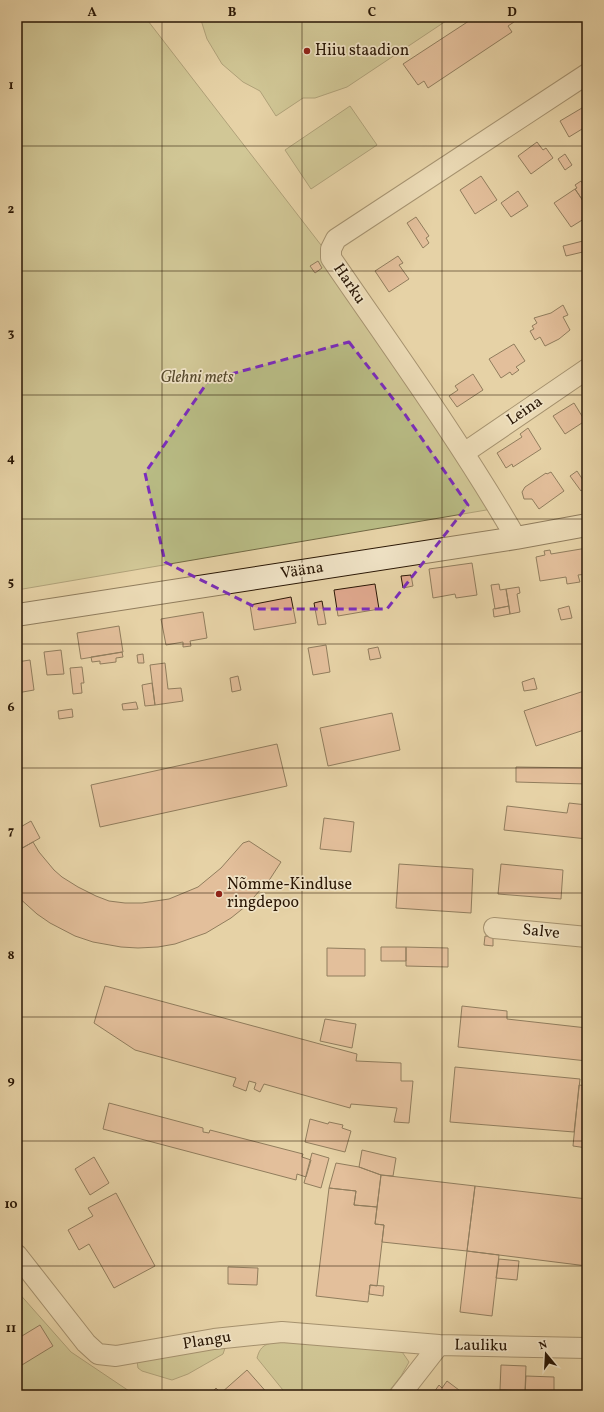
<svg xmlns="http://www.w3.org/2000/svg" width="604" height="1412" font-family="Vollkorn,serif">
  <style>
    .green { fill: #b8bb84; stroke: #716944 }
    .building { fill: #dfa88e; stroke: #2a1705 }
    .lines { fill: none; stroke-linecap: round; stroke-linejoin: round }
    .street-casing { stroke: #59462d; stroke-width: 22 }
    .secondary-casing { stroke: #2a1705; stroke-width: 24 }
    .street { stroke: #efe2c5; stroke-width: 20 }
    .secondary { stroke: #efe2c5; stroke-width: 22 }
    .marked { fill: none; stroke: #7b2cbf; stroke-width: 3; stroke-dasharray: 8 5; stroke-linejoin: round }
    .grid { fill: none; stroke: #2a1705; stroke-width: 1; stroke-opacity: 0.55 }
    .poi-dot { fill: #8f2418; stroke: #efe2c5; stroke-width: 1.5 }
    .labels { text-anchor: middle; dominant-baseline: central; stroke-width: 3.5; stroke-linejoin: round; paint-order: stroke }
    .poi-label { font-size: 16px; fill: #2a1705; stroke: #efe2c5; text-anchor: start }
    .street-label { font-size: 16px; fill: #2a1705; stroke: #efe2c5 }
    .park-label { font-size: 16px; font-style: italic; fill: #55482b; stroke: #efe2c5 }
    .neatline { fill: none; stroke: #2a1705; stroke-width: 1.5 }
    .grid-label { font-size: 13px; text-anchor: middle; font-weight: bold; fill: #2a1705 }
  </style>
  <rect width="100%" height="100%" fill="#e6d2a6"/>
  <filter id="stains"><feTurbulence type="fractalNoise" baseFrequency=".005" numOctaves="4"/><feColorMatrix values="0 0 0 0 .2 0 0 0 0 .09 0 0 0 0 .02 0 0 0 .5 -.17"/></filter>
  <radialGradient id="worn" r=".72"><stop offset=".6" stop-color="#630" stop-opacity="0"/><stop offset="1" stop-color="#630" stop-opacity=".3"/></radialGradient>
  <path class="green" d="M17,17H145L331,258L498,508L17,590Z
    M200,17H452L347,87L315,98H303L276,116L260,91L243,82L222,64L207,39Z
    M350,106L377,145L311,189L285,150Z
    M17,1291L71,1352L135,1395H17Z
    M282,1341L398,1346L409,1362L401,1376L386,1395H287L257,1358C261,1343 268,1344 282,1341Z
    M222,1345L225,1348L223,1354L188,1374L172,1380L142,1371L138,1368L137,1361Z"/>
  <path class="building" d="M475,17H511L514,22L508,26L512,32L428,88L424,81L418,85L403,64Z
    M587,105V126L569,137L560,121Z
    M537,142L543,150L546,148L553,158L531,174L518,156Z
    M565,154L572,165L565,170L558,159Z
    M481,176L497,200L475,214L460,190Z
    M581,181L587,190V204L586,205L575,189L577,188L575,185Z
    M575,189L587,207V217L571,227L554,203Z
    M518,191L528,206L511,217L501,203Z
    M416,217L429,236L426,238L429,243L423,248L407,223Z
    M587,240V251L566,256L563,246Z
    M398,256L403,263L399,265L409,279L389,292L375,271Z
    M318,261L322,268L315,273L310,266Z
    M563,305L568,315L563,317L570,330L559,339L545,346L540,337L535,340L530,331L534,329L532,326L537,323L534,318L551,313Z
    M514,344L525,361L516,367L519,370L512,375L510,372L501,378L489,359Z
    M473,374L483,390L457,407L449,396L458,390L455,386Z
    M574,403L585,421L565,434L553,416Z
    M528,428L541,449L513,467L512,464L506,468L497,453L522,437L520,434Z
    M577,471L587,486L581,491L570,476Z
    M551,472L564,491L539,509L532,499H524L522,492L525,487L546,473L547,474Z
    M587,548V574L578,575L580,582L567,584L566,577L540,581L536,557L545,555L544,551L550,550L551,554Z
    M472,563L477,595L456,598L455,594L433,598L429,569Z
    M411,575L413,586L403,588L401,576Z
    M375,584L379,609L338,616L334,590Z
    M499,584L500,590L506,589L509,606L495,609L491,585Z
    M519,587L520,593L517,594L520,612L510,614L506,589Z
    M291,597L296,623L254,630L250,605Z
    M322,601L326,624L318,625L314,603Z
    M509,606L510,614L494,617L493,609Z
    M569,606L572,618L561,620L558,609Z
    M203,612L207,638L190,641L191,646L183,647V642L166,645L161,619Z
    M119,626L123,652L81,659L77,633Z
    M326,645L330,672L313,675L308,648Z
    M378,647L381,658L370,660L368,649Z
    M61,650L64,674L47,675L44,652Z
    M122,652L123,657L116,658V662L100,664V661L92,662L91,657Z
    M143,654L144,663H138L137,655Z
    M30,660L34,690L17,693V662Z
    M165,663L168,689L181,688L183,701L155,705L150,665Z
    M82,667L84,683H81L82,693L73,694L70,668Z
    M238,676L241,690L232,692L230,678Z
    M534,678L537,689L524,691L522,682Z
    M152,683L155,705L145,706L142,685Z
    M587,690V729L536,746L524,711Z
    M136,702L138,709L123,710L122,704Z
    M72,709L73,717L59,719L58,711Z
    M392,713L400,750L328,766L320,728Z
    M277,744L287,786L100,827L91,785Z
    M516,767L587,768V784L516,782Z
    M569,803L587,805V839L504,830L507,806L567,813Z
    M324,818L354,822L351,852L320,849Z
    M31,821L40,838L17,851V829Z
    M249,841L281,862L270,879L246,906L231,918L206,933L175,944L158,947L138,948L121,947L93,942L75,936L50,923L37,914L17,896V851L33,842L39,852L54,870L62,877L78,887L96,896L109,901L125,903H142L169,899L198,887L221,868L243,843Z
    M399,864L473,869L471,913L396,908Z
    M501,864L563,870L561,899L498,894Z
    M485,936L493,937V946L484,945Z
    M381,947H406V961H381Z
    M406,947L448,948V967L406,966Z
    M327,948L365,949V976H327Z
    M105,986L357,1054L356,1061L401,1063V1081H413L409,1123L394,1122L397,1108L351,1104L350,1108L264,1084L260,1092L254,1089L256,1083L249,1081L246,1091L233,1086L236,1078L135,1050L94,1023Z
    M462,1006L507,1011V1019L587,1028V1061L458,1047Z
    M325,1019L356,1024L352,1048L320,1041Z
    M455,1067L580,1079L574,1132L450,1122Z
    M579,1085L587,1086V1148L573,1146Z
    M109,1103L203,1128V1132L209,1133L210,1130L303,1154L302,1157L311,1160L306,1177L297,1174L296,1180L103,1129Z
    M310,1119L328,1124L329,1122L343,1125L342,1128L351,1131L345,1152L305,1142Z
    M362,1150L396,1158L393,1176L381,1175L359,1167Z
    M312,1153L329,1158L321,1188L304,1183Z
    M94,1157L109,1183L90,1195L75,1169Z
    M336,1163L359,1167L381,1175L377,1207L354,1205L356,1191L329,1188Z
    M381,1175L475,1186L467,1251L382,1242L384,1225L375,1224Z
    M475,1186L587,1199V1266L467,1251Z
    M329,1188L356,1191L354,1205L377,1207L375,1224L384,1225L377,1286L370,1285L368,1302L316,1296Z
    M116,1193L155,1266L114,1288L89,1244L79,1250L68,1230L93,1216L88,1208Z
    M467,1251L499,1255L492,1316L460,1312Z
    M499,1259L519,1261L517,1280L496,1278Z
    M228,1267L258,1268L257,1285L228,1284Z
    M370,1285L384,1286L383,1296L369,1294Z
    M40,1325L53,1346L17,1368V1339Z
    M501,1365L526,1366L525,1391L500,1390Z
    M247,1370L269,1395H209L216,1388L221,1393Z
    M526,1376L554,1377V1395H525Z
    M447,1381L463,1393L461,1395H432L439,1385L442,1388Z"/>
  <g class="lines">
    <g class="street-casing">
      <path id="street" d="M464,453L587,369
        M516,538C460,441 394,350 331,258V249L336,239L587,74
        M494,928L587,937
        M17,1255L86,1343L98,1354L116,1356L214,1339L282,1332L439,1345
        M400,1395L439,1345L587,1348"/>
    </g>
    <g class="secondary-casing">
      <path id="secondary" d="M17,615L516,538L587,525"/>
    </g>
    <use href="#street" class="street"/>
    <use href="#secondary" class="secondary"/>
  </g>
  <path d="M0 0H604V1412H0ZM349,342L404,413L468,505L387,609H259L165,562L145,473L209,380Z" fill="#e6d2a6" fill-opacity=".55" fill-rule="evenodd"/>
  <path class="marked" d="M349,342L404,413L468,505L387,609H259L165,562L145,473L209,380Z"/>
  <path class="grid" d="M162,17V1395M302,17V1395M442,17V1395M17,146H587M17,271H587M17,395H587M17,519H587M17,644H587M17,768H587M17,893H587M17,1017H587M17,1141H587M17,1266H587"/>
  <g class="poi-dot">
    <circle cx="307" cy="51" r="4"/>
    <circle cx="219" cy="894" r="4"/>
  </g>
  <g class="labels">
    <g class="poi-label">
      <text x="315" y="51">Hiiu staadion</text>
      <text x="227" y="885">Nõmme-Kindluse<tspan x="227" dy="18">ringdepoo</tspan></text>
    </g>
    <g class="street-label">
      <text transform="translate(349 284) rotate(56)">Harku</text>
      <text transform="translate(525 411) rotate(-34)">Leina</text>
      <text transform="translate(302 571) rotate(-9)">Vääna</text>
      <text transform="translate(541 932) rotate(6)">Salve</text>
      <text transform="translate(207 1341) rotate(-9)">Plangu</text>
      <text transform="translate(481 1346) rotate(1)">Lauliku</text>
    </g>
    <g class="park-label">
      <text x="197" y="378">Glehni mets</text>
    </g>
  </g>
  <rect width="604" height="1412" fill="none" stroke="#e6d2a6" stroke-width="44"/>
  <g transform="translate(546 1354) rotate(342)" stroke="#efe2c5" stroke-width="3" paint-order="stroke">
  <path d="M0-3L7 15L0 10L-7 15Z" fill="#2a1705"/>
  <text y="-6" font-size="11" font-weight="bold" text-anchor="middle" fill="#2a1705">N</text>
  </g>
  <rect x="22" y="22" width="560" height="1368" class="neatline"/>
  <g class="grid-label">
    <text x="92" y="16">A</text>
    <text x="232" y="16">B</text>
    <text x="372" y="16">C</text>
    <text x="512" y="16">D</text>
    <text x="11" y="89">1</text>
    <text x="11" y="213">2</text>
    <text x="11" y="337">3</text>
    <text x="11" y="462">4</text>
    <text x="11" y="586">5</text>
    <text x="11" y="711">6</text>
    <text x="11" y="835">7</text>
    <text x="11" y="959">8</text>
    <text x="11" y="1084">9</text>
    <text x="11" y="1208">10</text>
    <text x="11" y="1332">11</text>
  </g>
  <rect width="100%" height="100%" filter="url(#stains)"/>
  <rect width="100%" height="100%" fill="url(#worn)"/>
</svg>
